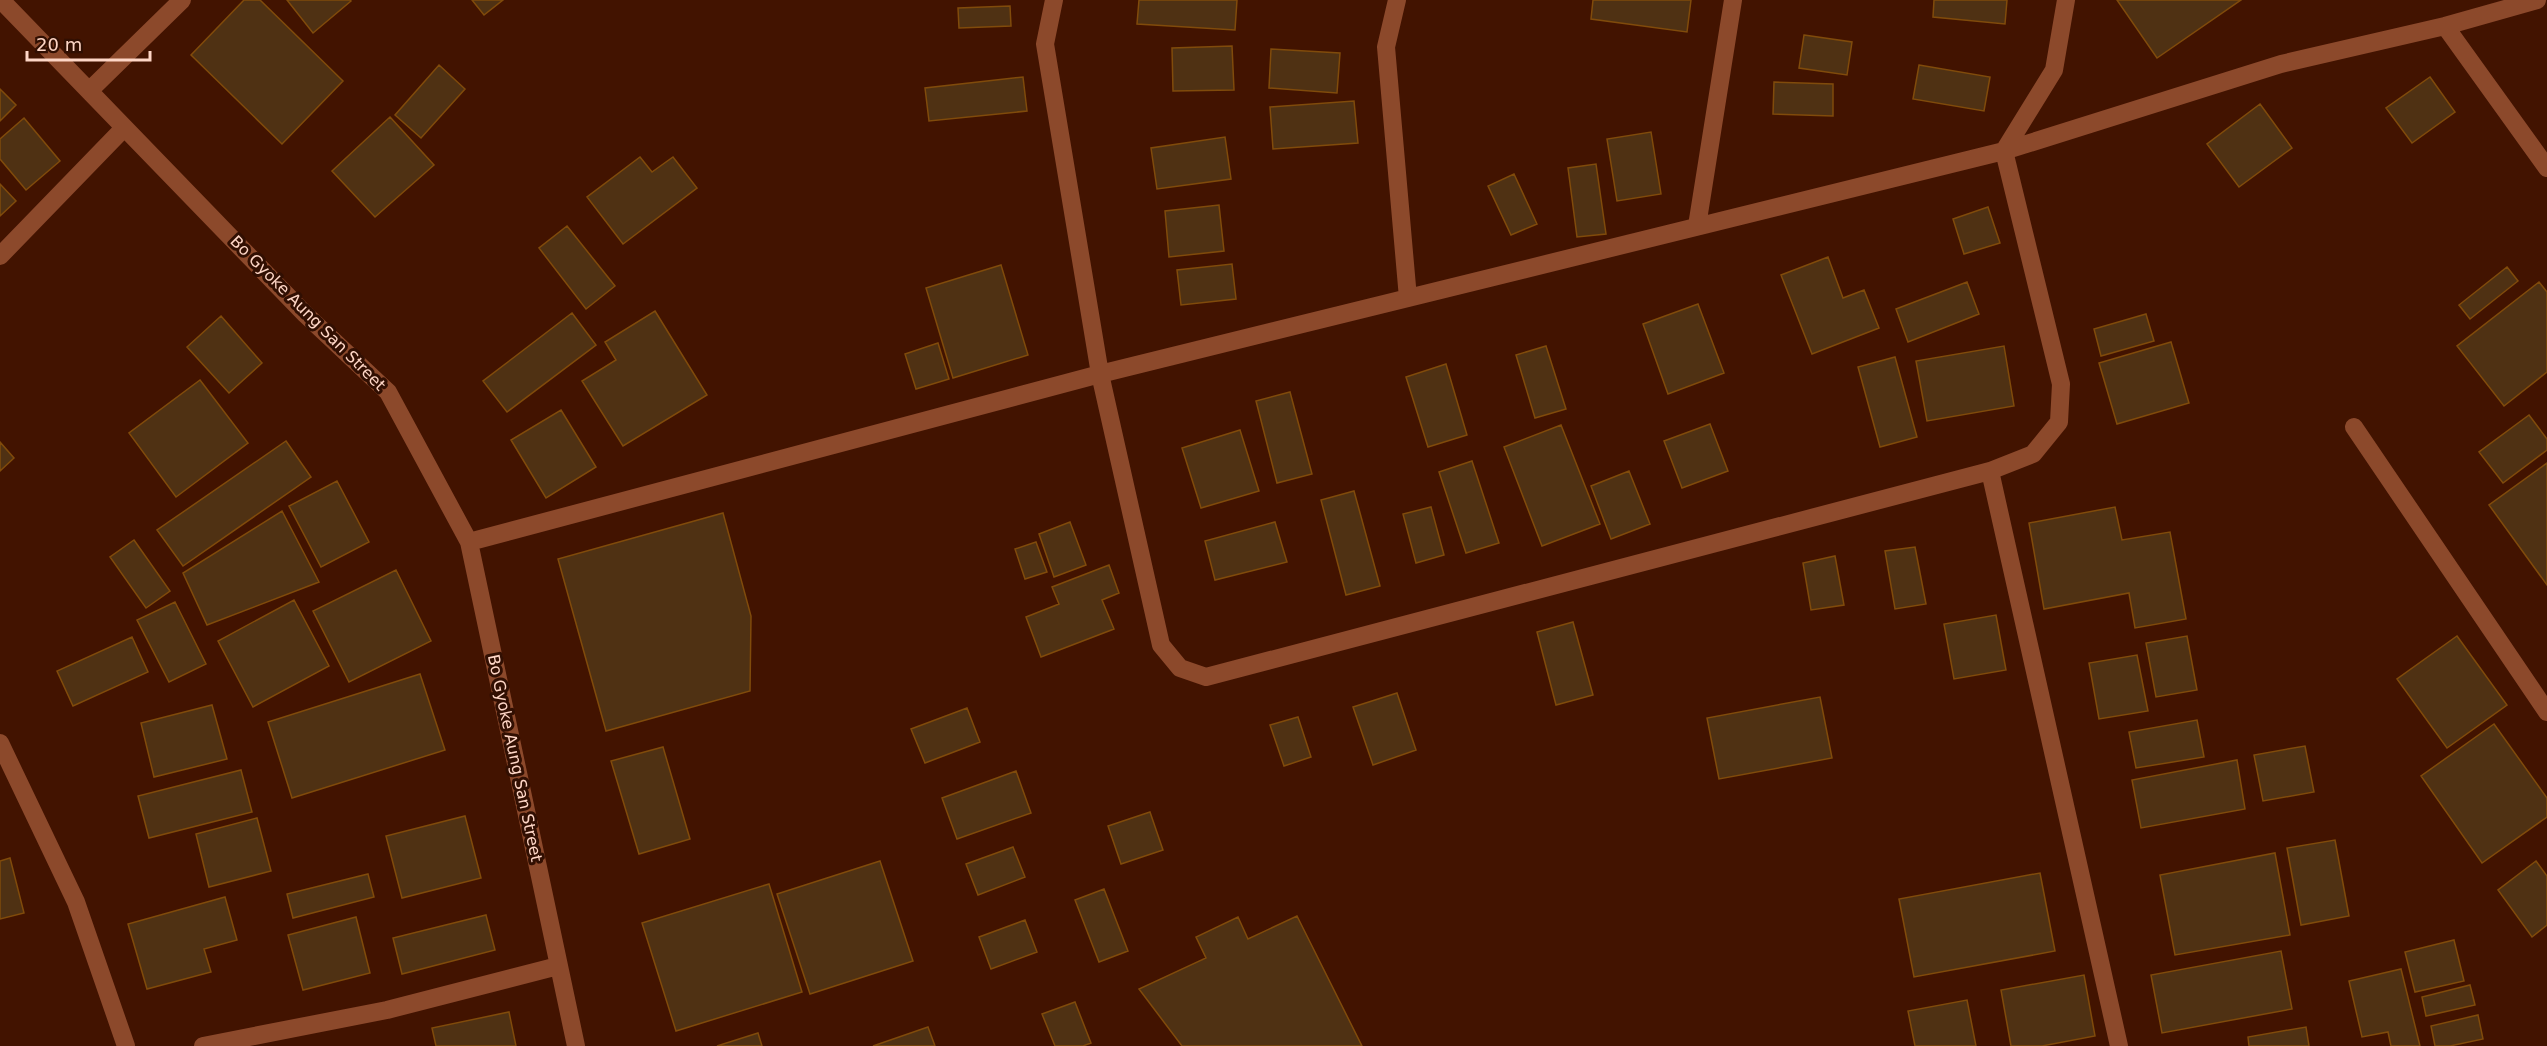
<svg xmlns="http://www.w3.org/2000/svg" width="2547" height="1046" font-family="'DejaVu Sans',sans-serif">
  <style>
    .building { fill: #4f3113; stroke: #804b0b; stroke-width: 1.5 }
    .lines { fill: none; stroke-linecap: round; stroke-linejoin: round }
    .minor { stroke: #8c492b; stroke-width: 18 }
    .labels { text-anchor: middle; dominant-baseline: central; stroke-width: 6; stroke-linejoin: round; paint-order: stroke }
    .street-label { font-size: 16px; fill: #fed6c6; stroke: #310f02 }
  </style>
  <rect width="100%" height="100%" fill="#421300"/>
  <path class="building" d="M244,0H260L343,81L282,144L191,55Z
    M287,0H350L351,1L313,33Z
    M472,0H503L484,15Z
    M1139,0H1237L1235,30L1137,24Z
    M1593,0H1691L1687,32L1591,19Z
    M1934,0H2007L2005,24L1933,17Z
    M2117,0H2241L2157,58Z
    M1010,6L1011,26L959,28L958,8Z
    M1804,35L1852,42L1847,75L1799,68Z
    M1232,46L1234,90L1173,91L1172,48Z
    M1271,49L1340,53L1337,93L1269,88Z
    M439,65L465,89L421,138L395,115Z
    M1919,65L1990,77L1984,111L1913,99Z
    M1023,77L1027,111L929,121L925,88Z
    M2430,77L2455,112L2412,143L2386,108Z
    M1774,82L1833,84V116L1773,114Z
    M0,89L16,105L0,121Z
    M1354,101L1358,143L1273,149L1270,107Z
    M2260,104L2292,148L2239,187L2207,144Z
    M390,117L434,165L375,217L332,171Z
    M24,118L60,161L26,190L0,159V139Z
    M1651,132L1661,194L1617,201L1607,139Z
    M1225,137L1231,179L1157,189L1151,148Z
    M640,157L652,172L673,157L697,188L623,244L587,197Z
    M1596,164L1606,234L1577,237L1568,168Z
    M1514,174L1537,224L1511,235L1488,186Z
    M0,184L16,201L0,216Z
    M1219,205L1224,251L1169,257L1165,211Z
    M1988,207L2000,243L1964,254L1953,219Z
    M567,226L615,286L586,309L539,248Z
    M1828,257L1843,298L1864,290L1879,328L1812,354L1781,275Z
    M1232,264L1236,299L1181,305L1177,270Z
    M1001,265L1028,355L953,378L926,288Z
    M2507,267L2518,281L2470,319L2459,305Z
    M1967,282L1979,314L1908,342L1896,309Z
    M2539,282L2547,292V372L2504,406L2457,346Z
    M1698,304L1724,373L1668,394L1643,324Z
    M655,311L707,395L623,446L582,381L616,360L605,342Z
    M572,313L596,345L507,412L483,381Z
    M2146,314L2154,341L2101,356L2094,329Z
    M221,316L262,363L229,393L187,347Z
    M2171,342L2189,403L2117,424L2099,363Z
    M938,343L949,379L916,389L905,354Z
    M1546,346L1566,409L1535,418L1516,355Z
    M2004,346L2014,406L1927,421L1916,361Z
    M1895,357L1917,437L1880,447L1858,367Z
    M1446,364L1467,435L1428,447L1406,377Z
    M200,380L248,443L176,497L129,433Z
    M1290,392L1312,474L1277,483L1256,401Z
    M561,410L596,467L546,498L511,440Z
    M2529,415L2547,439V450L2503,483L2479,452Z
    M1710,424L1728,471L1682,488L1664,441Z
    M1561,425L1600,524L1542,546L1504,447Z
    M1240,430L1259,491L1201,508L1182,448Z
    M286,441L311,477L183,566L157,530Z
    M0,442L14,458L0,471Z
    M1472,461L1499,543L1466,553L1439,472Z
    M2547,463V585L2489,505Z
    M1629,471L1650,524L1611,539L1591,486Z
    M337,481L369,542L321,567L289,506Z
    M1354,491L1380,586L1346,595L1321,500Z
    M1431,507L1444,555L1416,563L1403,514Z
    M2115,507L2122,540L2170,532L2186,619L2135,628L2129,593L2044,609L2029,523Z
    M282,511L319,582L207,625L183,573Z
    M723,513L751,616L750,691L606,731L558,559Z
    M1070,522L1086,565L1054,577L1039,534Z
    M1275,522L1287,562L1215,580L1205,541Z
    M134,540L170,591L146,608L110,557Z
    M1036,542L1047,572L1025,579L1015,549Z
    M1915,547L1926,604L1895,609L1885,551Z
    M1835,556L1844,605L1811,610L1803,563Z
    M1109,565L1119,593L1102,600L1114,629L1041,657L1026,617L1059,604L1052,587Z
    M396,570L431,641L349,682L313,611Z
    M294,600L329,666L253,707L218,641Z
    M175,602L206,664L169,682L137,620Z
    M1996,615L2006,670L1954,679L1944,624Z
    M1573,622L1593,695L1556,705L1537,632Z
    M2187,636L2197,690L2156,697L2146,643Z
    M2457,636L2507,705L2447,748L2397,679Z
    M132,637L148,672L73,706L57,671Z
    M2137,655L2148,711L2099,719L2089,663Z
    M420,674L445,750L292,798L268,722Z
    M1397,693L1416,750L1373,765L1353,707Z
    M1820,697L1832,758L1719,779L1707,718Z
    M212,705L227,759L154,777L141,723Z
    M967,708L980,742L925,763L911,729Z
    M1298,717L1311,757L1284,766L1270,725Z
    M2197,720L2204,757L2136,768L2129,732Z
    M2494,724L2547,798V817L2482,863L2421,776Z
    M2305,746L2314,792L2263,801L2254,755Z
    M663,747L690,839L639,854L611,761Z
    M2237,760L2245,809L2141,828L2132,780Z
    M241,770L252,812L149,838L138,796Z
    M1016,771L1031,813L957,839L942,798Z
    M1150,812L1163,850L1121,864L1108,826Z
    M465,816L481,878L402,898L386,836Z
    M257,818L271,871L209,887L196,834Z
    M2335,840L2349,916L2301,925L2287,848Z
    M1013,847L1025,877L978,895L966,864Z
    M2275,853L2290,935L2175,955L2160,875Z
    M10,858L24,913L0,919V861Z
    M880,861L913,961L810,994L777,894Z
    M2536,861L2547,876V925L2532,937L2498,890Z
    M2040,873L2055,951L1914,977L1899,899Z
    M368,874L374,897L293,918L287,894Z
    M769,884L802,992L676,1031L642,923Z
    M1104,889L1128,951L1099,962L1075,900Z
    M225,897L237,940L204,949L211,972L147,989L128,924Z
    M486,915L495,950L402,974L393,938Z
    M1297,916L1362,1046H1182L1139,989L1206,958L1196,937L1238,917L1248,939Z
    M356,917L370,973L303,990L288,935Z
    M1025,920L1037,952L991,969L979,937Z
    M2454,940L2464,981L2415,992L2405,952Z
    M2281,951L2292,1009L2162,1033L2151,975Z
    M2401,969L2420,1046H2391L2388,1032L2362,1037L2349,981Z
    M2084,975L2095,1036L2042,1046H2011L2001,990Z
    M2470,985L2475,1005L2426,1016L2422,997Z
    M1967,1000L1976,1046H1915L1908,1011Z
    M1075,1002L1091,1043L1083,1046H1055L1042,1014Z
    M509,1012L516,1046H436L432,1028Z
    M2478,1015L2483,1039L2450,1046H2435L2431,1026Z
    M928,1027L935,1046H873Z
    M2306,1027L2309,1046H2249L2248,1037Z
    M758,1033L762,1046H717Z"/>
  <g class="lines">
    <path class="minor" d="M1,0L305,314L388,392L469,542L576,1046
      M1054,0L1045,44L1100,374L1161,645L1180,668L1206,677L1990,471L2033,454L2059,422L2061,384L2004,151L2054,70L2066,0
      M1397,0L1386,47L1408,298
      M2445,26L2547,168
      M89,91L182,0
      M1697,226L1733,0
      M0,256L124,128
      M2354,427L2547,712
      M1990,471L2119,1046
      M469,542L1100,374L2004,151L2281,64L2445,26L2537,0
      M0,743L76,902L126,1046
      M203,1046L387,1010L558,966"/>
  </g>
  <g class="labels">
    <g class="street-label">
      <text transform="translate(308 313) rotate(45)">Bo Gyoke Aung San Street</text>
      <text transform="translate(515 758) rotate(78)">Bo Gyoke Aung San Street</text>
    </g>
  </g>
  <path d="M27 51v9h123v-9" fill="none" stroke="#fed6c6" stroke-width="3"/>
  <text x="36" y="51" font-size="18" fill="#fed6c6" stroke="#310f02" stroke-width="4.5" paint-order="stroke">20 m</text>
</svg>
